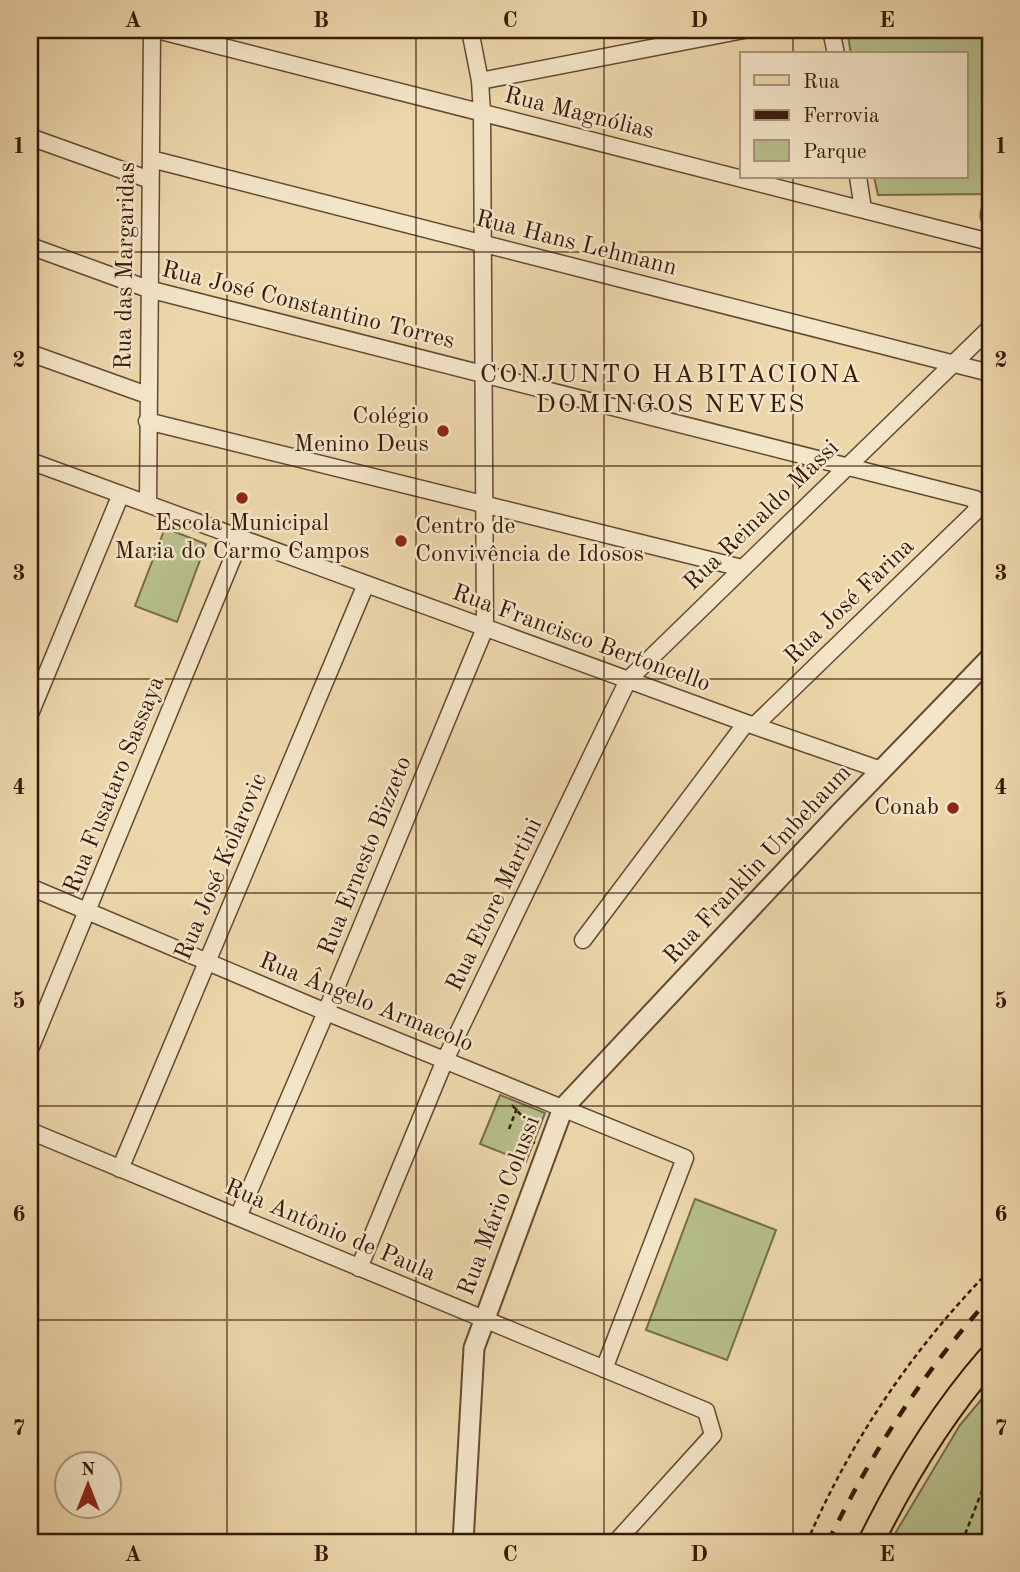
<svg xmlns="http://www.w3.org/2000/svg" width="1020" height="1572" font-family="'Old Standard TT',serif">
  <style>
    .green { fill: #b6bf8b; stroke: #766c4a; stroke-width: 2 }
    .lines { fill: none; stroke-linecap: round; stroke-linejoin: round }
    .minor-casing { stroke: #644932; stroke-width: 19 }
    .tertiary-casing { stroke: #644932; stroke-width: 23 }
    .primary-casing { stroke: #371a09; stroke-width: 28 }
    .path { stroke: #371a09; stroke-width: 2.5; stroke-dasharray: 5 3.5; stroke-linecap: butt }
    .minor { stroke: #f3e5c8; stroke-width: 16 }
    .tertiary { stroke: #f3e5c8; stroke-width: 19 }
    .primary { stroke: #ecd7ab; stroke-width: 24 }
    .rail { stroke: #371a09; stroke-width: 4.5; stroke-dasharray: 12 12; stroke-linecap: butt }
    .grid { fill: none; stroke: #371a09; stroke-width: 2; stroke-opacity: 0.55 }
    .poi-dot { fill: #8f2418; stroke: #f3e5c8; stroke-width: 2.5 }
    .labels { text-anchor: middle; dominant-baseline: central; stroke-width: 5; stroke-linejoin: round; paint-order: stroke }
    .street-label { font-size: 24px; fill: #371a09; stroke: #f3e5c8 }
    .poi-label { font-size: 24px; fill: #371a09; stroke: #f3e5c8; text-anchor: end }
    .neighbourhood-label { font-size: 26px; letter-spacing: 2px; fill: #371a09; stroke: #f3e5c8 }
    .neatline { fill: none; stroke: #371a09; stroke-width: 2.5 }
    .grid-label { font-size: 23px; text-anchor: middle; font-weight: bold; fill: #371a09 }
  </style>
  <rect width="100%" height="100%" fill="#ecd7ab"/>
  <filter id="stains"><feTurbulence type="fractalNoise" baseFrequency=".00286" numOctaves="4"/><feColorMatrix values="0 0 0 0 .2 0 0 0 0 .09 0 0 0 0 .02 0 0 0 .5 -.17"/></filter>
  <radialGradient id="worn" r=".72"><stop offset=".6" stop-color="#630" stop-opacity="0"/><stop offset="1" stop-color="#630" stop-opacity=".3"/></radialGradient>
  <path class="green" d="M847,30H990V194L878,195L874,177H966V54H851Z
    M990,201V227L981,220C979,211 981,205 990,201Z
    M165,528L206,544L177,622L135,606Z
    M500,1095L545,1113L526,1162L480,1144Z
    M695,1199L776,1230L727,1360L646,1330Z
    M990,1389V1542H890L960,1425Z"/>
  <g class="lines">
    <g class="minor-casing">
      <path id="minor" d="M157,30L990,242
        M831,30L836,54
        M480,81L744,30
        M30,137L150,180
        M151,159L990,373
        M858,177L863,209
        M30,246L148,289L975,499L977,510L754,726
        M30,353L147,395
        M147,421L742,568
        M30,461L746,723L881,770
        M148,503L152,30
        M30,714L121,494
        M30,887L326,1012L685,1158L604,1369
        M583,940L746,723
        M30,1049L241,538
        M30,1131L706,1411L713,1435L616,1542
        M120,1169L366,584
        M238,1217L326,1012L485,628L482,113L480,81L470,30
        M359,1268L445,1060L628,680L990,328"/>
    </g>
    <g class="tertiary-casing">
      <path id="tertiary" d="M463,1542L474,1348L563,1108L839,814L990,658"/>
    </g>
    <g class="primary-casing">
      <path id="primary" d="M871,1542C903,1477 942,1413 990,1358"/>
    </g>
    <path class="path" d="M512,1105L530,1125L525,1139L535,1143
      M509,1129L517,1108
      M807,1542C851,1440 912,1350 990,1270
      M962,1542L982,1491L990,1478"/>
    <use href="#minor" class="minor"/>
    <use href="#tertiary" class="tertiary"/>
    <use href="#primary" class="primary"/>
    <path class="rail" d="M828,1542C872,1452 923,1372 990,1298"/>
  </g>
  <path class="grid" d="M227,30V1542M416,30V1542M604,30V1542M793,30V54M793,177V1542M30,252H990M30,466H990M30,679H990M30,893H990M30,1106H990M30,1320H990"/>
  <g class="poi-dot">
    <circle cx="443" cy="431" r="7"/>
    <circle cx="242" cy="498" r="7"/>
    <circle cx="401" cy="541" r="7"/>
    <circle cx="953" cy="808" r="7"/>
  </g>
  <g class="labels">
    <g class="street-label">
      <text transform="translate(579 114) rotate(14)">Rua Magnólias</text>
      <text transform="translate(576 244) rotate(14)">Rua Hans Lehmann</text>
      <text transform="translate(126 266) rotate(-89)">Rua das Margaridas</text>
      <text transform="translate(308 306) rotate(14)">Rua José Constantino Torres</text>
      <text transform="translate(762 516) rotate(-44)">Rua Reinaldo Massi</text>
      <text transform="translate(850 602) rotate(-44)">Rua José Farina</text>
      <text transform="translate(581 639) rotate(20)">Rua Francisco Bertoncello</text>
      <text transform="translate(115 785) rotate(-68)">Rua Fusataro Sassaya</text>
      <text transform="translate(366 856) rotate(-68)">Rua Ernesto Bizzeto</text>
      <text transform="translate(758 865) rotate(-47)">Rua Franklin Umbehaum</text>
      <text transform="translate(222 867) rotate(-67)">Rua José Kolarovic</text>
      <text transform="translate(495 905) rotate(-64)">Rua Etore Martini</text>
      <text transform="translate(366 1003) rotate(22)">Rua Ângelo Armacolo</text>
      <text transform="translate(500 1206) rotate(-69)">Rua Mário Colussi</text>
      <text transform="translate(330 1231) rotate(23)">Rua Antônio de Paula</text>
    </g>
    <g class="poi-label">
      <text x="429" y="417">Colégio<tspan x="429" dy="28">Menino Deus</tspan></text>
      <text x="242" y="524" text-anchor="middle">Escola Municipal<tspan x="242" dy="28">Maria do Carmo Campos</tspan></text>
      <text x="415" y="527" text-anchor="start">Centro de<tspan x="415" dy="28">Convivência de Idosos</tspan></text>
      <text x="939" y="808">Conab</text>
    </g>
    <g class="neighbourhood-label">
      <text x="671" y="375">CONJUNTO HABITACIONA<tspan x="671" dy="30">DOMINGOS NEVES</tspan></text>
    </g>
  </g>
  <rect width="1020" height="1572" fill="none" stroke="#ecd7ab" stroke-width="77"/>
  <rect x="740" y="52" width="228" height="126" fill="#f3e5c8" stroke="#a8947c" stroke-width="2"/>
  <rect x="754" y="75" width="35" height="10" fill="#ecd7ab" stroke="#a8947c" stroke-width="2"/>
  <text x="803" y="88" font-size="21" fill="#371a09">Rua</text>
  <rect x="754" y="110" width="35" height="10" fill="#371a09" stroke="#a8947c" stroke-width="2"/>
  <text x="803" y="122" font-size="21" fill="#371a09">Ferrovia</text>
  <rect x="754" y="140" width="35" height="21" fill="#b6bf8b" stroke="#a8947c" stroke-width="2"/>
  <text x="803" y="158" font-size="21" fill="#371a09">Parque</text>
  <g transform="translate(88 1485)"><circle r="33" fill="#f3e5c8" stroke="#a8947c" stroke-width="2"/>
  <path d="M0-5L12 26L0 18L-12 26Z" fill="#8f2418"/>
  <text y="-10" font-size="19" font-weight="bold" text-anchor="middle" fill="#371a09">N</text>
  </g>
  <rect x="38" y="38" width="944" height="1496" class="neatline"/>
  <g class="grid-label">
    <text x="133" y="27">A</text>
    <text x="321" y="27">B</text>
    <text x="510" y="27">C</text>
    <text x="699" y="27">D</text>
    <text x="887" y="27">E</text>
    <text x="19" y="153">1</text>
    <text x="1001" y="153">1</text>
    <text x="19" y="367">2</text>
    <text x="1001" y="367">2</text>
    <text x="19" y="580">3</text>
    <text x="1001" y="580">3</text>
    <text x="19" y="794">4</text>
    <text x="1001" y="794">4</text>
    <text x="19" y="1008">5</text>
    <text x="1001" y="1008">5</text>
    <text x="19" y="1221">6</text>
    <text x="1001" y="1221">6</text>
    <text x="19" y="1435">7</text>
    <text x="1001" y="1435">7</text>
    <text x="133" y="1561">A</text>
    <text x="321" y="1561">B</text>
    <text x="510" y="1561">C</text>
    <text x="699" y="1561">D</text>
    <text x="887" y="1561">E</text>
  </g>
  <rect width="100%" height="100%" filter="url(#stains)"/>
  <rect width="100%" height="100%" fill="url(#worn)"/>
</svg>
